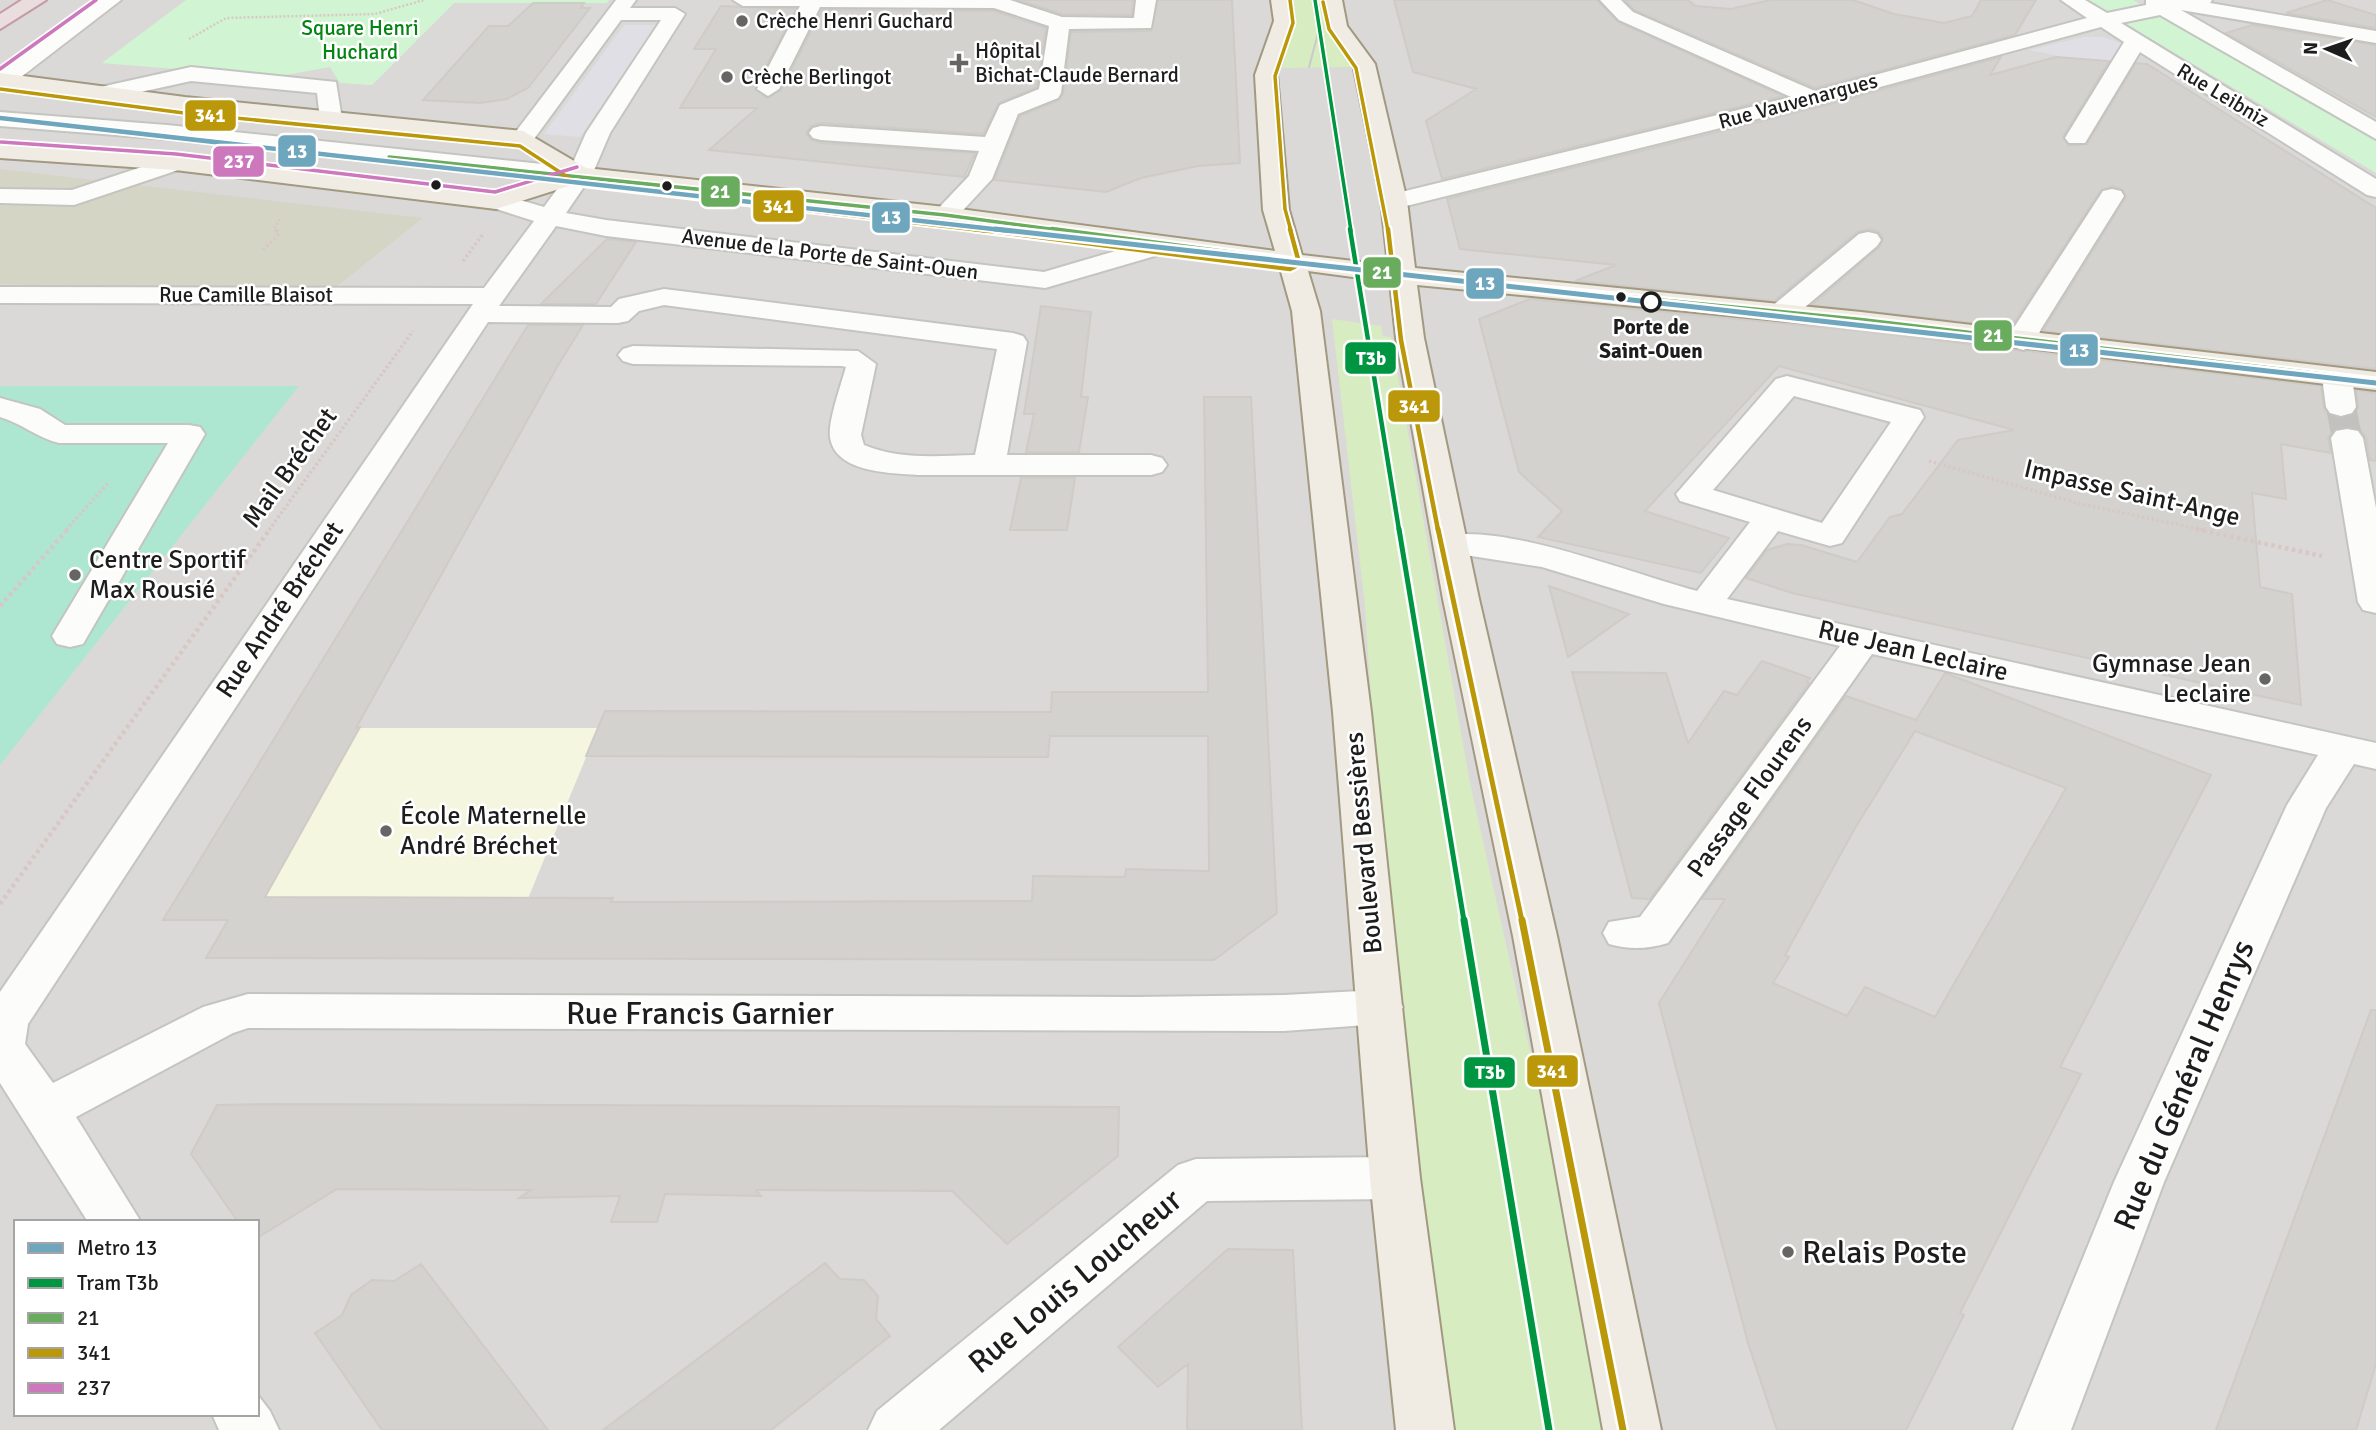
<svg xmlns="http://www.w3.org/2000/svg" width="2376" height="1430" font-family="Signika,sans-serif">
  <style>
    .residential { fill: #dbd9d7; fill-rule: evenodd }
    .education { fill: #f5f6e0 }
    .construction { fill: #d5d5c6 }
    .grass { fill: #d7ecc1 }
    .park { fill: #d1f5d2 }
    .pitch { fill: #ade7d1 }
    .plaza { fill: #e0dfe5 }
    .building { fill: #d4d2ce; stroke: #cfcbc6; stroke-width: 2; fill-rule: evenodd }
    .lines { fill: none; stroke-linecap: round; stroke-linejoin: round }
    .minor-tunnel { stroke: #c3c1bd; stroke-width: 30; stroke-dasharray: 30 15; stroke-linecap: butt }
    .minor-casing { stroke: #c4c4c1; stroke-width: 4 }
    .major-casing { stroke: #a29982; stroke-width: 4 }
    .highway-casing { stroke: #c49ba5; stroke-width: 4 }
    .path-far2 { stroke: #d7c8c4; stroke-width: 2.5; stroke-dasharray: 2 2; stroke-linecap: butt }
    .path-far1 { stroke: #d7c8c4; stroke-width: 3.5; stroke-dasharray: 2.5 2.5; stroke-linecap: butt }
    .path { stroke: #d7c8c4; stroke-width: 4.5; stroke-dasharray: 3.5 3.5; stroke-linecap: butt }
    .minor { fill: #fcfcfb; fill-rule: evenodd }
    .major { fill: #f0ece3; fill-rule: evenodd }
    .highway { fill: #eaddde; fill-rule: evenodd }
    .tram { stroke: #cacac9; stroke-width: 2 }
    .bus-1-far1-casing { stroke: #fff; stroke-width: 7 }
    .bus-1-casing { stroke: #fff; stroke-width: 9 }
    .bus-2-far3-casing { stroke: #fff; stroke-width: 7 }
    .bus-2-far2-casing { stroke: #fff; stroke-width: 9 }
    .bus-2-far1-casing { stroke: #fff; stroke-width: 10 }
    .bus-2-casing { stroke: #fff; stroke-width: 12 }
    .bus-3-casing { stroke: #fff; stroke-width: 7 }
    .bus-1-far1 { stroke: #69ac5e; stroke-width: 3.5 }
    .bus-1 { stroke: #69ac5e; stroke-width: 4.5 }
    .bus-2-far3 { stroke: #bb9809; stroke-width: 3.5 }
    .bus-2-far2 { stroke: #bb9809; stroke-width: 4.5 }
    .bus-2-far1 { stroke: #bb9809; stroke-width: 5 }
    .bus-2 { stroke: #bb9809; stroke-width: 7 }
    .bus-3 { stroke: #cd78bd; stroke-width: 3.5 }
    .tram-1-far3-casing { stroke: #fff; stroke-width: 7 }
    .tram-1-far2-casing { stroke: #fff; stroke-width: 9 }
    .tram-1-far1-casing { stroke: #fff; stroke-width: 10 }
    .tram-1-casing { stroke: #fff; stroke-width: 12 }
    .tram-1-far3 { stroke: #009641; stroke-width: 3.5 }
    .tram-1-far2 { stroke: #009641; stroke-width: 4.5 }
    .tram-1-far1 { stroke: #009641; stroke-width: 5 }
    .tram-1 { stroke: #009641; stroke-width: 7 }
    .metro-1-far1-casing { stroke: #fff; stroke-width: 8 }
    .metro-1-casing { stroke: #fff; stroke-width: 10 }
    .metro-1-far1 { stroke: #6ea6be; stroke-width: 4.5 }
    .metro-1 { stroke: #6ea6be; stroke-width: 5 }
    .poi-dot { fill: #656563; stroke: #fff; stroke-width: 2.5 }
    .bus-dot { fill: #1d1d1d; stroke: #fff; stroke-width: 2.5 }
    .stop-dot { fill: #fff; stroke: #1d1d1d; stroke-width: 3.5 }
    .labels { text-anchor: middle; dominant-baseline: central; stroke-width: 5; stroke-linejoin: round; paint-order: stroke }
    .far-poi-label { font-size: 21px; fill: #1d1d1d; stroke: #fff; text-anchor: start }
    .far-park-label { font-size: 21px; fill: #038413; stroke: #fff }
    .far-street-label { font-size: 21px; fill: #1d1d1d; stroke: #fff }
    .far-stop-label { font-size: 21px; font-weight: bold; fill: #1d1d1d; stroke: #fff }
    .street-label { font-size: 26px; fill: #1d1d1d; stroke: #fff }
    .poi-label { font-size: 26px; fill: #1d1d1d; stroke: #fff; text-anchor: start }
    .near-street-label { font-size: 32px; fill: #1d1d1d; stroke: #fff }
    .near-poi-label { font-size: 32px; fill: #1d1d1d; stroke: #fff; text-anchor: start }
    .line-badge { stroke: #fff; stroke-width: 2.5 }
    .badge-label { font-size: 19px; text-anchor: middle; font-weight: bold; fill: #fff }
  </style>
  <rect width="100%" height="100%" fill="#eceae5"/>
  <path class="residential" d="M0,0H2376V1430H0ZM16,1222H257V1414H16Z"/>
  <path class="education" d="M281,728H598L527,901L541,902L516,959L206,958L227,920H163Z"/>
  <path class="construction" d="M0,169L423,218L326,295L0,284Z"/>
  <path class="grass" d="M1292,0H1324L1331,32L1350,59L1352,67L1282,68L1296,22Z
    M1332,319L1381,326L1383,336L1391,337L1470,783L1567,1217L1606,1430H1451L1379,822L1365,606Z"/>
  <path class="park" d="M186,0H609L607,3H454L372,85L340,83L330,67L274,77L102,63Z
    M2086,0H2133L2376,138V173Z"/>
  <path class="pitch" d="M0,386H299L0,765Z"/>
  <path class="plaza" d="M624,25H657L580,137L544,134Z
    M2083,37H2102L2123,44L2115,67L2029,50Z"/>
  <path class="building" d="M1018,0H1133L1132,15L1062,14Z
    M1158,0H1232L1240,163L1198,166L1141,178L1106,192L994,180L1020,116L1059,100L1063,94L1071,32L1151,31Z
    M1394,0H1597L1618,22L1783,96L1442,179L1426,121L1476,89L1413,72Z
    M1625,0H1688L1695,6L1731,9L1770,0H1853L1894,14L1944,23L1972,16L1981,0H2036L2015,35L1815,88L1634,10Z
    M2327,0L2376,15V28L2286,13Z
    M533,3H584L581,8H590L528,88L507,99L480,103L423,100L489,26H508Z
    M721,6L796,9L755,88L767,98L781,90L822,10L994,11L1046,28L1037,87L999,103L983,134L821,123L811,126L806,133L811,140L821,143L975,153L964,177L709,150L757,108H680L716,49H694Z
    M2252,25L2376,45V117L2226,33Z
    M2001,57L1990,75L2056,57L2109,61L2063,137L2069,146L2087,144L2136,63L2147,64L2376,208V369L2043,331L2126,197L2123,190L2113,186L2101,190L2011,327L1812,305L1879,247L1883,239L1878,231L1869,229L1857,232L1774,301L1575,281L1616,265L1460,249L1447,199L1822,106Z
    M607,239L636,242L596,304H541Z
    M1530,299L1861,331L2321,386L2324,408L2329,416L2340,419L2353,416L2358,408L2356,390L2376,393V461L2370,460L2366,438L2360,429L2347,426L2336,428L2328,438L2331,453L2281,444L2286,499L2252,493L2260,587L2292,594L2301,705L1792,593L1746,578L1767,550L1787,544L1801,545L1857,562L1890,517L1902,514L1958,440L2014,430L1779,366L1645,511L1729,538L1701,573L1538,537L1562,511L1519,472L1479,319Z
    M1041,306L1091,312L1081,397H1088L1079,452H1026L1034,414H1024Z
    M528,325H583L557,367L356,728L360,727L265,897L613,898L611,902L1032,901L1033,876L1125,877L1126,869L1209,871L1208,736H1050L1048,757L586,756L605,711L1051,712L1052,692H1208L1204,397H1251L1277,913L1214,960L206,958L228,920H163Z
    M1021,478H1075L1067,530H1010Z
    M1549,586L1629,614L1568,657Z
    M1762,661L1810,678L1807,682L1809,683L1650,899L1632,898L1572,672L1666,673L1688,743L1724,691L1737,695Z
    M1945,673L2211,775L2060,1067L2081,1074L1960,1313L1964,1315L1906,1430H1777L1748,1343L1659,1003L1725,899H1702L1846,696L1916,720ZM1915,731L2066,788L1935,1017L1865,987L1847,1016L1773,983L1789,957L1785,955L1854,830Z
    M2371,1010H2376V1364L2356,1430H2216Z
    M217,1105L267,1104L1119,1107L1118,1156L1007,1244L952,1191L756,1190L761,1196L665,1194L657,1222H611L620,1196L519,1198L531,1190L337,1189L257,1238V1222H238L191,1154Z
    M1228,1249L1293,1250L1302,1430H1187L1188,1364L1158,1387L1118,1347Z
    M825,1263L840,1279L864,1280L878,1296L876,1319L890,1336L771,1430H603Z
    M421,1264L548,1430H382L315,1333L342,1315L351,1295L372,1280L394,1281Z"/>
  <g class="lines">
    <path class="minor-tunnel" d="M2341,407L2347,438"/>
    <g class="minor-casing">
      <path id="minor" d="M98,0H121L8,87L0,89V71Z
        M616,0H636L630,8H675L685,14L610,133L592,175L566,213L606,220L1044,272L1163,237L1172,239L1176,245L1172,251L1045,288L606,236L556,226L499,306L611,307L619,299L664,289L1013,333L1023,336L1027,342L1007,455H1151L1162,458L1167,465L1162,472L1151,475H918C890,473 835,473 830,437C828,421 841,385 846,367L842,366L633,364L623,361L618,355L623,349L633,346L858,351L876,364L861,435L864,445C899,460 938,456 975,455L997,349L664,305L639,311L628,321L618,323L488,322L28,1024L25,1044L53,1083L203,1007L248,994L1137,997L1284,995L1380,990L1396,995L1403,1007L1396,1019L1380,1024L1284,1031L248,1028L233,1033L76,1117L141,1222H88L0,1083V992L473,304L0,303V287L484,288L534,221L487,206L483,201L487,196L496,193L544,207L563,181L167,139L0,126V112L167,125L571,167L586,133L661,20H621L531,143H515L511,138Z
        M733,0H1010L1062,17L1134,18L1136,0H1156L1151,28L1069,29L1061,93L1058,98L1018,114L992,179L954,220H936L932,215L969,176L979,151L821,140L813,138L809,133L813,128L821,126L985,137L1000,105L1039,89L1049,26L994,8L820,7L779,89L768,96L757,89L800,6H743Z
        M1600,0H1621L1633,12L1815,91L2087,18L2061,0H2085L2107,13L2146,5V0H2212L2210,3L2376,31V43L2181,10L2376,122V139L2160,15L2121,23L2376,179V197L2367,195L2140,52L2085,143H2069L2065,138L2124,42L2101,27L1821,103L1394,209L1385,206L1381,201L1385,196L1791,97L1619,20Z
        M191,67L336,82L342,119L331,126L323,124L320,119L317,93L191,81L104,100L93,93L96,88Z
        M175,156L184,158L187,163L184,168L74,205L0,203V189L72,190Z
        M2112,189L2121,191L2124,196L2041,329L2033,347L2023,350L2013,347L2009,341L2013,329L2103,191Z
        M1868,232L1877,234L1881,240L1877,246L1791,319L1781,321L1771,319L1767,313L1771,307L1859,234Z
        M2337,368L2347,371L2352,377L2356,407L2352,413L2341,416L2330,413L2326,407L2322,377L2327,371Z
        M1787,376L1920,410L1924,417L1842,543L1830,546L1778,531L1727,599L2376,743V769L2354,764L2326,808L2164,1182L2071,1430H2013L2114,1182L2287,805L2318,755L1872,654L1668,943C1647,949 1630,950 1609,944L1603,933L1609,922L1640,917L1840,646L1664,604L1542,567L1439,551L1434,544L1439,537C1502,521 1631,574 1697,591L1750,522L1680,501L1676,494L1776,379ZM1794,396L1891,422L1822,523L1713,490Z
        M0,398L40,409L65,425H189L200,427L205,434L83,644L70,647L57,644L52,636L168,443H59C38,438 21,423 0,417Z
        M2347,429L2358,431L2363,438L2376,508V613L2363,610L2358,602L2331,438L2336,431Z
        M1395,1157L1413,1163L1420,1178L1413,1193L1395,1199L1207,1201L939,1430H868L877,1411L1178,1165L1196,1159Z
        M257,1394L270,1411L279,1430H219L212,1414H257Z"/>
    </g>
    <g class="major-casing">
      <path id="major" d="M1271,0H1291L1294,21L1277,75L1289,210L1302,255L1388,265L1381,201L1353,64L1327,26L1322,0H1342L1347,26L1375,64L1407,201L1415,268L1861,312L2376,372V390L1861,328L1417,285L1424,338L1479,599L1557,936L1661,1430H1603L1513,936L1443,599L1396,338L1390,282L1308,271L1320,311L1371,712L1420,1178L1454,1430H1396L1370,1178L1333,712L1292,311L1280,268L945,223L581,182L496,209L175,170L0,158V144L175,156L495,193L561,173L517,144L185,111L0,87V73L185,97L523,131L586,168L945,207L1275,251L1263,210L1255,75L1274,21Z"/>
    </g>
    <g class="highway-casing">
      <path id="highway" d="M22,0H46L0,29V14Z"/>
    </g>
    <path class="path-far2" d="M189,39L226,18L375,14L424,0
      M276,231L274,228L280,219"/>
    <path class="path-far1" d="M263,250L279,234L275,229
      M463,261L483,234
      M1929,461L2081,504L2204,530
      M66,530L108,483
      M269,530L413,331"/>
    <path class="path" d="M2196,529L2322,556
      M0,606L68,529
      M0,904L270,529"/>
    <use href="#minor" class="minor"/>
    <use href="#major" class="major"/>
    <use href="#highway" class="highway"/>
    <path class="tram" d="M1309,67L1320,26"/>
    <g class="bus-1-far1-casing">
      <path id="bus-1-far1" d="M389,157L945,215L1065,231"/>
    </g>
    <g class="bus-1-casing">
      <path id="bus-1" d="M1052,229L1402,275L1861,320L2376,381"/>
    </g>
    <g class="bus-2-far3-casing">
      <path id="bus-2-far3" d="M1290,0L1293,23L1275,76L1285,209L1291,231
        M1323,2L1329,29L1356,68L1388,231
        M0,89L184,113L520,146L578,184L985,231"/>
    </g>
    <g class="bus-2-far2-casing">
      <path id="bus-2-far2" d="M974,229L1290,269L1296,266L1298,259L1290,229
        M1388,229L1401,340L1438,530"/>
    </g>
    <g class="bus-2-far1-casing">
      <path id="bus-2-far1" d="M1438,529L1522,921"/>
    </g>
    <g class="bus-2-casing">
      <path id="bus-2" d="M1522,920L1623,1430"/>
    </g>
    <g class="bus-3-casing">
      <path id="bus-3" d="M0,69L96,0
        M1,142L176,154L495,192L577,167"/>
    </g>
    <use href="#bus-1-far1" class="bus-1-far1"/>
    <use href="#bus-1" class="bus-1"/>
    <use href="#bus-2-far3" class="bus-2-far3"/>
    <use href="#bus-2-far2" class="bus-2-far2"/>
    <use href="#bus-2-far1" class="bus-2-far1"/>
    <use href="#bus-2" class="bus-2"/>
    <use href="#bus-3" class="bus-3"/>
    <g class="tram-1-far3-casing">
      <path id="tram-1-far3" d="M1315,0L1351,231"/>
    </g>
    <g class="tram-1-far2-casing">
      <path id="tram-1-far2" d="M1350,229L1399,530"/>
    </g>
    <g class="tram-1-far1-casing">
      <path id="tram-1-far1" d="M1399,529L1464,921"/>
    </g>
    <g class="tram-1-casing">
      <path id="tram-1" d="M1464,920L1549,1430"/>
    </g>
    <use href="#tram-1-far3" class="tram-1-far3"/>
    <use href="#tram-1-far2" class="tram-1-far2"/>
    <use href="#tram-1-far1" class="tram-1-far1"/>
    <use href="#tram-1" class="tram-1"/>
    <g class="metro-1-far1-casing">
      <path id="metro-1-far1" d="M0,118L1011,231"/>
    </g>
    <g class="metro-1-casing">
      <path id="metro-1" d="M995,229L2376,383"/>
    </g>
    <use href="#metro-1-far1" class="metro-1-far1"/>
    <use href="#metro-1" class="metro-1"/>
  </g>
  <g class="poi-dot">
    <circle cx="742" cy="21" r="7"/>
    <path d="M955.5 52.5h7v7h7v7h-7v7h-7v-7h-7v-7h7z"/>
    <circle cx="727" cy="77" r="7"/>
    <circle cx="75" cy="575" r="7"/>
    <circle cx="2265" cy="679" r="7"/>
    <circle cx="386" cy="831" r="7"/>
    <circle cx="1788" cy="1252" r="7"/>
  </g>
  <g class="bus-dot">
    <circle cx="436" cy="185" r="6"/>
    <circle cx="667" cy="186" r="6"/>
    <circle cx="1621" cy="297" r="6"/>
  </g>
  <circle class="stop-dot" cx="1651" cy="302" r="9"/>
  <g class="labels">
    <g class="far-poi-label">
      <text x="756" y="21">Crèche Henri Guchard</text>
      <text x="975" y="51">Hôpital<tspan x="975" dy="24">Bichat-Claude Bernard</tspan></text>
      <text x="741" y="77">Crèche Berlingot</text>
    </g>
    <g class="far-park-label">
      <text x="360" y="28">Square Henri<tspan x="360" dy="24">Huchard</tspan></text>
    </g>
    <g class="far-street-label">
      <text transform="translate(2223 95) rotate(31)">Rue Leibniz</text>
      <text transform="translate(1798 101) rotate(-15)">Rue Vauvenargues</text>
      <text transform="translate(830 254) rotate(7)">Avenue de la Porte de Saint-Ouen</text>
      <text x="246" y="295">Rue Camille Blaisot</text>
    </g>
    <g class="far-stop-label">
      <text x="1651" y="327">Porte de<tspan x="1651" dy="24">Saint-Ouen</tspan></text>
    </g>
    <g class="street-label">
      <text transform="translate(290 468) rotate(-54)">Mail Bréchet</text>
      <text transform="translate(2132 493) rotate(13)">Impasse Saint-Ange</text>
      <text transform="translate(280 610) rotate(-56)">Rue André Bréchet</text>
      <text transform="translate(1913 651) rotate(13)">Rue Jean Leclaire</text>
      <text transform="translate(1750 797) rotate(-54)">Passage Flourens</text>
      <text transform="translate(1364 843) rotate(-95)">Boulevard Bessières</text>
    </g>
    <g class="poi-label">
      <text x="89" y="560">Centre Sportif<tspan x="89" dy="30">Max Rousié</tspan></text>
      <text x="2251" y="664" text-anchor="end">Gymnase Jean<tspan x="2251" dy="30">Leclaire</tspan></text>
      <text x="400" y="816">École Maternelle<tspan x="400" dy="30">André Bréchet</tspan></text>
    </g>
    <g class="near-street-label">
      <text x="700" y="1013">Rue Francis Garnier</text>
      <text transform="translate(2184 1085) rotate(-67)">Rue du Général Henrys</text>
      <text transform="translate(1075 1281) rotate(-40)">Rue Louis Loucheur</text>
    </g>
    <g class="near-poi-label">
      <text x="1802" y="1252">Relais Poste</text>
    </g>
  </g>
  <g class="line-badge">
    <rect x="184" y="99" width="53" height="33" rx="7" fill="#bb9809"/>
    <rect x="277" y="134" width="40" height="34" rx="7" fill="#6ea6be"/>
    <rect x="212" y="145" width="53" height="33" rx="7" fill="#cd78bd"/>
    <rect x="700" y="175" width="41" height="33" rx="7" fill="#69ac5e"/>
    <rect x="752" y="189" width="53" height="34" rx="7" fill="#bb9809"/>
    <rect x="871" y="201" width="40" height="33" rx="7" fill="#6ea6be"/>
    <rect x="1362" y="256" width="40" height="33" rx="7" fill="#69ac5e"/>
    <rect x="1465" y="267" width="40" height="33" rx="7" fill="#6ea6be"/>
    <rect x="1973" y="319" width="40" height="33" rx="7" fill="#69ac5e"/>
    <rect x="2059" y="333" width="40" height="34" rx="7" fill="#6ea6be"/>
    <rect x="1344" y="341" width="53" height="34" rx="7" fill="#009641"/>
    <rect x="1387" y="389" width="54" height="34" rx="7" fill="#bb9809"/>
    <rect x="1526" y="1054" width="53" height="34" rx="7" fill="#bb9809"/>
    <rect x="1463" y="1056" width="53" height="33" rx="7" fill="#009641"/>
  </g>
  <g class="badge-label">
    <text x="210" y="122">341</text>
    <text x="297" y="158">13</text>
    <text x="239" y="168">237</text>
    <text x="720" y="198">21</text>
    <text x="778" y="213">341</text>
    <text x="891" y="224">13</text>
    <text x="1382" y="279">21</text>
    <text x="1485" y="290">13</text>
    <text x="1993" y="342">21</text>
    <text x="2079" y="357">13</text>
    <text x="1371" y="365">T3b</text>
    <text x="1414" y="413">341</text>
    <text x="1552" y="1078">341</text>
    <text x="1490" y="1079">T3b</text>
  </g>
  <rect x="14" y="1220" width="245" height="196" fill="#ffffff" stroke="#a5a5a5" stroke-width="2"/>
  <rect x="28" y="1243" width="35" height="10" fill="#6ea6be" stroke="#a5a5a5" stroke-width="2"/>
  <text x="77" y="1255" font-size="21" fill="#1d1d1d">Metro 13</text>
  <rect x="28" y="1278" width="35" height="10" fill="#009641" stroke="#a5a5a5" stroke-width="2"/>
  <text x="77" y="1290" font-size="21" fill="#1d1d1d">Tram T3b</text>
  <rect x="28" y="1313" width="35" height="10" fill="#69ac5e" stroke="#a5a5a5" stroke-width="2"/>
  <text x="77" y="1325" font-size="21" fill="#1d1d1d">21</text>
  <rect x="28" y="1348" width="35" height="10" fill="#bb9809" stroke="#a5a5a5" stroke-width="2"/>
  <text x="77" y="1360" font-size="21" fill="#1d1d1d">341</text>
  <rect x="28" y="1383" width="35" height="10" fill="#cd78bd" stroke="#a5a5a5" stroke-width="2"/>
  <text x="77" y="1395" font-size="21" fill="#1d1d1d">237</text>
  <g transform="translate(2327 49) rotate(272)" stroke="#ffffff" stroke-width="5" paint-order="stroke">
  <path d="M0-5L12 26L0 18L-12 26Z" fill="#1d1d1d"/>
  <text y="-10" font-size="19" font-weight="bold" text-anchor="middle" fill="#1d1d1d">N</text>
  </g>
</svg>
